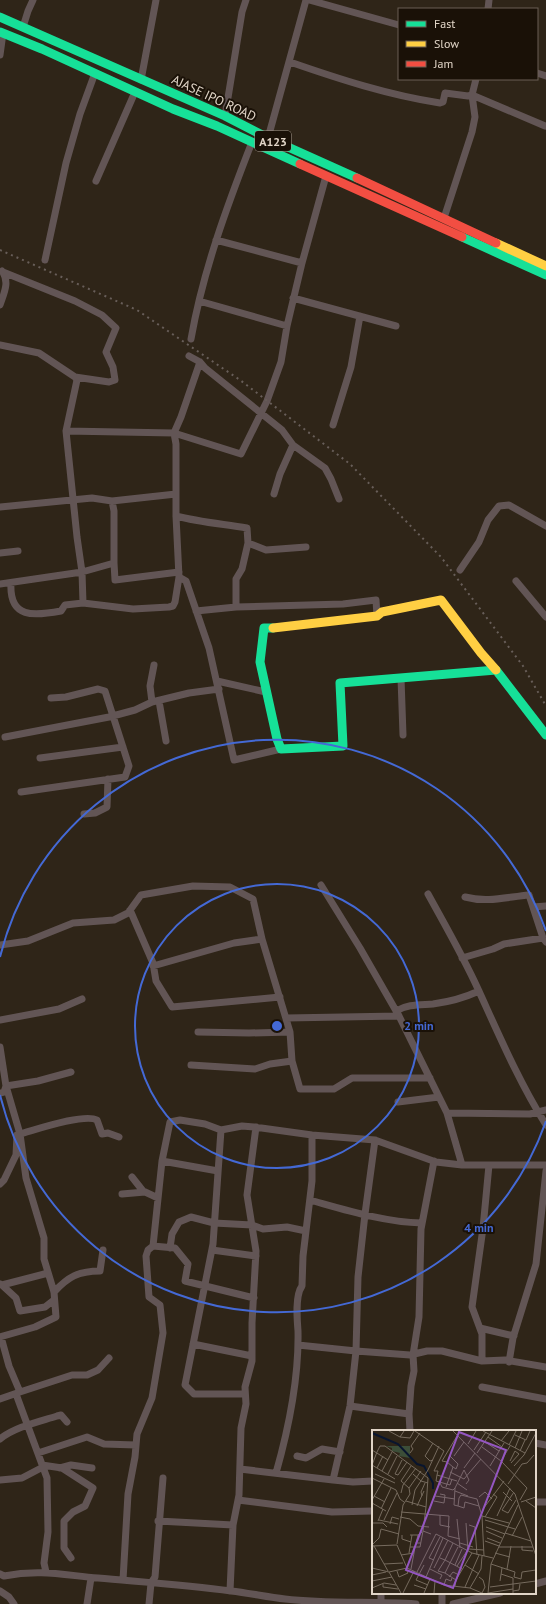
<svg xmlns="http://www.w3.org/2000/svg" width="546" height="1604" font-family="'PT Sans',sans-serif">
  <style>
    .lines { fill: none; stroke-linecap: round; stroke-linejoin: round }
    .street { stroke: #625555; stroke-width: 7 }
    .fast { stroke: #16e098; stroke-width: 9 }
    .slow { stroke: #ffcf43; stroke-width: 9 }
    .jam { stroke: #f24e42; stroke-width: 9 }
    .rail { stroke: #685e59; stroke-width: 2; stroke-dasharray: 2 4; stroke-linecap: butt }
    .ring { fill: none; stroke: #4469d5; stroke-width: 2 }
    .labels { text-anchor: middle; dominant-baseline: central; stroke-width: 4; stroke-linejoin: round; paint-order: stroke }
    .shield { fill: #1a1107; stroke: #a59a8d; stroke-width: 1 }
    .shield-label { font-size: 12px; font-weight: bold; fill: #e1d5c7 }
    .street-label { font-size: 13px; fill: #e1d5c7; stroke: #1a1107 }
    .inset-river { fill: none; stroke: #09152e; stroke-width: 2 }
    .inset-road { fill: none; stroke: #766b5e; stroke-width: 1 }
    .view { fill: #9456c1; fill-opacity: 0.15; stroke: #9456c1; stroke-width: 2 }
    .inset-edge { fill: none; stroke: #e1d5c7; stroke-width: 2 }
    .centre { fill: #4469d5; stroke: #1a1107; stroke-width: 2 }
    .ring-label { font-size: 12px; text-anchor: middle; font-weight: bold; fill: #4469d5; stroke: #1a1107; stroke-width: 4; stroke-linejoin: round; paint-order: stroke }
  </style>
  <rect width="100%" height="100%" fill="#2f2518"/>
  <g class="lines">
    <path class="street" d="M309,0L399,25
      M488,9L489,0
      M23,27L28,11L33,0
      M0,55L3,33
      M290,62C339,79 388,95 440,103L443,102L445,93L468,96L472,95L545,126
      M537,73L546,76
      M141,80L156,0
      M225,116L242,12L246,0
      M268,138L306,0
      M96,181L135,92
      M444,218L472,132L475,117L472,95L476,79
      M216,240L302,263
      M45,260L66,163L80,114L95,73
      M3,272L75,301L102,315L116,328L106,352L113,367L115,380L109,382L75,377
      M293,298L396,326
      M199,301L287,326
      M0,305C4,293 10,282 2,271
      M191,339C203,271 227,206 252,142
      M0,345L39,353L75,377L77,380L66,431L77,537L82,572L83,603
      M189,356L200,362
      M333,425L351,367L360,316
      M66,431L174,433L241,454L267,401L281,362L287,326L302,263L326,176
      M293,445L325,468L331,479L339,499
      M274,494L280,474L293,445L282,430L205,368L200,362L181,417L174,433L176,444V516L179,577L186,581L209,648L234,760L281,749
      M0,507L92,498L112,501L176,494
      M176,516C199,522 223,524 247,528L248,543L266,550L306,547
      M0,553L18,551
      M114,563L115,580L179,572
      M460,570L479,542L488,520L499,506L509,505L546,526
      M516,581L546,617
      M11,583C9,619 34,616 61,611L65,605L83,603L133,609L169,607L173,606L175,602L179,577
      M0,584L82,572L114,563V511L112,501
      M236,607V579L242,569L248,543
      M196,611L236,607L343,604L376,600L377,616
      M401,678L403,735
      M217,681L266,692
      M159,701L166,741
      M152,702L150,686L154,665
      M5,737L109,717L135,710L152,702L189,693L219,689
      M40,758L123,747
      M21,792L125,777L129,766L105,691L98,689L66,697L51,698
      M84,814L95,813L107,807L108,779
      M321,885L360,948L399,1016L447,1113L462,1165
      M428,894C445,925 463,956 478,989C499,1035 519,1082 546,1125
      M465,897C487,903 507,897 529,895L543,938L546,942
      M533,907L546,906
      M130,910L153,963L156,981L172,1007L280,997
      M0,945L28,941L73,923L114,920L128,913L141,895L193,886L230,887L253,899L262,939L290,1032L292,1061L300,1089H334L352,1078H430
      M462,958L493,949L504,944L543,938
      M153,966L234,943L262,939
      M396,1011C408,1004 419,1005 433,1004C448,1002 466,997 479,991
      M286,1018L399,1016
      M0,1020L59,1009L82,999
      M198,1032L249,1033L290,1032
      M0,1047L6,1086L20,1134C35,1130 84,1113 97,1120L102,1134L108,1133L119,1137
      M191,1065L255,1069L270,1064L292,1061
      M0,1093L4,1092L6,1086L38,1081L71,1072
      M398,1102L439,1097
      M447,1113L530,1114L546,1110
      M221,1130L213,1244L185,1385L194,1394H245
      M162,1161L218,1171
      M132,1177L143,1191L158,1198
      M0,1184L4,1180L16,1155L17,1135
      M122,1194L145,1192
      M310,1200C346,1210 384,1222 422,1223
      M153,1246L162,1161L170,1122L180,1120L205,1124L221,1130L242,1126L254,1127L312,1135L375,1140L436,1162L462,1165H546
      M170,1248L172,1234L179,1222L191,1217L214,1223L252,1225L263,1229L287,1227L306,1231
      M212,1250L256,1256
      M0,1284L2,1285L48,1273
      M2,1285L16,1298L20,1311L45,1307L54,1300
      M54,1292C68,1277 78,1271 100,1271L103,1250
      M480,1328L514,1336
      M0,1337L35,1327L56,1317L54,1292L44,1259V1238L26,1178L20,1134
      M193,1344L252,1356
      M298,1345L356,1351L358,1277L365,1214L375,1140
      M482,1361V1334L472,1307L483,1228L489,1165
      M509,1362L513,1338L536,1264L546,1171
      M482,1387L546,1399
      M20,1392L72,1375H87L98,1370L109,1358
      M16,1394L47,1478L48,1532L44,1563L46,1572
      M0,1399L20,1392L9,1366L1,1337
      M350,1406L409,1414
      M410,1431L409,1414L411,1386L414,1371L413,1355L419,1317L421,1229L434,1161
      M0,1439C15,1427 38,1422 57,1416L61,1415L67,1422
      M535,1443L546,1445
      M38,1453L87,1437L104,1444L136,1445
      M297,1456L306,1458L322,1449L340,1452
      M42,1465L62,1468L93,1488L85,1506L73,1512L64,1521V1548L71,1558
      M60,1468L71,1465L92,1468
      M240,1469L333,1480
      M276,1473C289,1427 299,1379 298,1331C297,1319 295,1295 302,1286L303,1256L312,1181V1135
      M0,1480L22,1478L43,1467
      M373,1481L353,1482L333,1480L350,1406L356,1351L410,1355L427,1351H442L482,1361L505,1360L546,1367
      M238,1500L332,1512L373,1511
      M535,1502H546
      M158,1521L233,1525
      M0,1574L4,1576C40,1569 63,1575 98,1578C142,1582 187,1585 231,1591C249,1593 267,1597 285,1599C328,1604 372,1601 416,1604
      M123,1580L128,1494L135,1457L137,1434L152,1398L163,1333L160,1305L149,1297L146,1256L148,1250L153,1246L175,1248L188,1264L185,1281L254,1298
      M535,1584L546,1581
      M0,1591L9,1597L14,1604
      M230,1591L233,1525L239,1495L241,1428L246,1404L245,1387L252,1361V1323L256,1251L247,1195L256,1127
      M381,1602V1593
      M87,1604L91,1578
      M149,1604L151,1583L155,1577L163,1478
      M442,1604V1593
      M453,1604L500,1593"/>
    <path class="fast" d="M0,17L225,116L268,138L357,178
      M0,32L42,49L173,109L217,126L300,164
      M462,237L546,275
      M273,628H264L260,662L277,739L281,749L343,746L340,683L496,670L546,735"/>
    <path class="slow" d="M496,243L546,266
      M273,628L377,616L382,612L441,600L481,653L496,670"/>
    <path class="jam" d="M300,164L462,237
      M357,178L496,243"/>
    <path class="rail" d="M0,250L137,310L240,380L350,464L441,557L523,666L546,706"/>
  </g>
  <g class="ring">
    <circle cx="277" cy="1026" r="142"/>
    <path d="M546 1121A285 285 0 0 1 0 1095M0 957A285 285 0 0 1 546 931"/>
  </g>
  <g class="labels">
    <rect class="shield" x="255" y="131" width="36" height="20" rx="3"/>
    <g class="shield-label">
      <text x="273" y="141">A123</text>
    </g>
    <g class="street-label">
      <text transform="translate(214 98) rotate(25)">AJASE IPO ROAD</text>
    </g>
  </g>
  <g transform="translate(372 1430)">
    <rect width="164" height="164" fill="#2f2518"/>
    <path d="M14,16H38V28L27,26L28,23L20,21V18Z" fill="#3c4e38"/>
    <path class="inset-river" d="M0,3L26,14L45,34L52,36L61,53V59"/>
    <path class="inset-road" d="M17,1L28,7L32,1M43,1L72,21L62,41H66L65,45M81,1L143,64L164,126M111,1L153,23M143,5L154,10L158,1M28,7L38,8L42,1M116,7L130,17M129,11L137,1M113,12L127,21M96,14L104,1M137,15L144,1M138,16L129,31L155,58L148,70M110,17L129,31M143,18L150,1M0,20L16,30M102,20L114,2M148,21L153,10M5,22L8,16H13L56,48L54,77L34,71M38,23L41,19L39,16L48,3M105,23L120,1M78,26L86,34L84,39L81,37M82,26L92,12M61,30L58,31L53,26L61,13M138,31L143,21L147,24L139,33M0,35L23,49M0,35L5,22M118,36L132,13M142,36L152,25L164,3M5,38L11,26M92,38L103,23M10,41L20,22M78,42L92,49L109,29M3,44L23,53M16,44L25,26M23,44L26,45L35,32M23,44L30,30M41,44L49,51L56,53M0,48L24,60L28,69L32,72M80,49L78,55L64,51L65,45L85,51M68,53L70,57L81,60L83,58M85,53L95,60M136,54L150,34L155,33L162,25M74,57L81,37L75,32L70,31L85,6M37,58L49,41M83,61L96,66M131,62L140,71M142,62L130,80L136,83L144,70M29,63L31,55L44,38M2,66L13,72M50,66L49,62L53,53M63,66L83,69M107,67L113,62L120,69M0,70L12,49M62,71L72,73L73,65L68,64M154,71L164,78M149,72L164,67M0,73L14,81M40,75L43,60L56,40L67,16M45,76L52,61M86,76L82,75L83,58L92,40L97,50L94,54M107,76L105,69L89,65L87,68L86,76L92,78L93,72L107,76L110,86L112,126M54,77L51,101L59,104M9,79L19,58M111,79L132,51M29,82L77,86L76,106L88,109M68,85V95L78,97M110,86L137,93M125,86L138,58M28,87L38,89L46,96L57,97M113,87L125,67L121,64M85,89L88,118M7,90L26,94M12,90L25,63M113,90L143,99M6,91L11,79M0,93H11L15,97M94,93L96,121M18,94L20,87L27,89M97,95L103,97L105,125M114,97L133,104M114,101L130,108M133,103L159,111M30,105V109L39,112M38,105H46L50,102M46,105L44,113H49M140,106L150,87M115,108L128,113M113,111L127,116M88,113L101,117M25,114L31,75L38,64L37,58L29,51L39,36M0,115L7,108L9,99L27,104M0,116L25,115L35,138L72,155L98,158L110,163M2,116L16,141M150,116V120L161,121M38,117H48L51,101M127,117H161M97,119L112,120M37,123L40,105M123,123L138,127M29,125L42,123L43,117M0,127L1,115M68,128L73,130L81,113M62,130L57,128L68,107M12,134L31,133M119,134L143,142L142,147L149,149L150,142L164,140M52,135L44,150L56,155M83,135L90,119M93,135L107,144M85,136L95,121M0,138L17,142L35,138M62,138L76,110M39,139L42,123M58,139L70,145L68,149M135,139L139,116M25,141L27,147L36,143L34,139M17,142L29,163M45,142L64,104L100,123L121,128M73,143L66,141L73,130L90,139M129,144L141,148V163M0,145L14,142M54,147L71,108M77,147L81,142L87,145M107,147L111,150L113,157L110,163M84,150L100,123M0,151L20,147M128,151L130,138M11,154V157L26,159M42,155L54,159M72,155L74,149L79,151L80,148M83,156L84,150L73,143L86,117M93,157L107,125M118,157L164,151M0,158L12,153L24,155M98,158L109,139L110,126M141,161L147,160L148,154M31,163L42,141M52,163L58,149M62,163L63,151M116,163L119,134L146,75M116,163L141,159"/>
    <path class="view" d="M87,2L134,20L81,158L34,140Z"/>
    <rect width="164" height="164" class="inset-edge"/>
  </g>
  <circle cx="277" cy="1026" r="6" class="centre"/>
  <g class="ring-label">
    <text x="419" y="1030">2 min</text>
    <text x="479" y="1232">4 min</text>
  </g>
  <rect x="398" y="8" width="140" height="72" fill="#1a1107" stroke="#6a5f54"/>
  <rect x="406" y="21" width="20" height="6" fill="#16e098" stroke="#6a5f54"/>
  <text x="434" y="28" font-size="12" fill="#e1d5c7">Fast</text>
  <rect x="406" y="41" width="20" height="6" fill="#ffcf43" stroke="#6a5f54"/>
  <text x="434" y="48" font-size="12" fill="#e1d5c7">Slow</text>
  <rect x="406" y="61" width="20" height="6" fill="#f24e42" stroke="#6a5f54"/>
  <text x="434" y="68" font-size="12" fill="#e1d5c7">Jam</text>
</svg>
